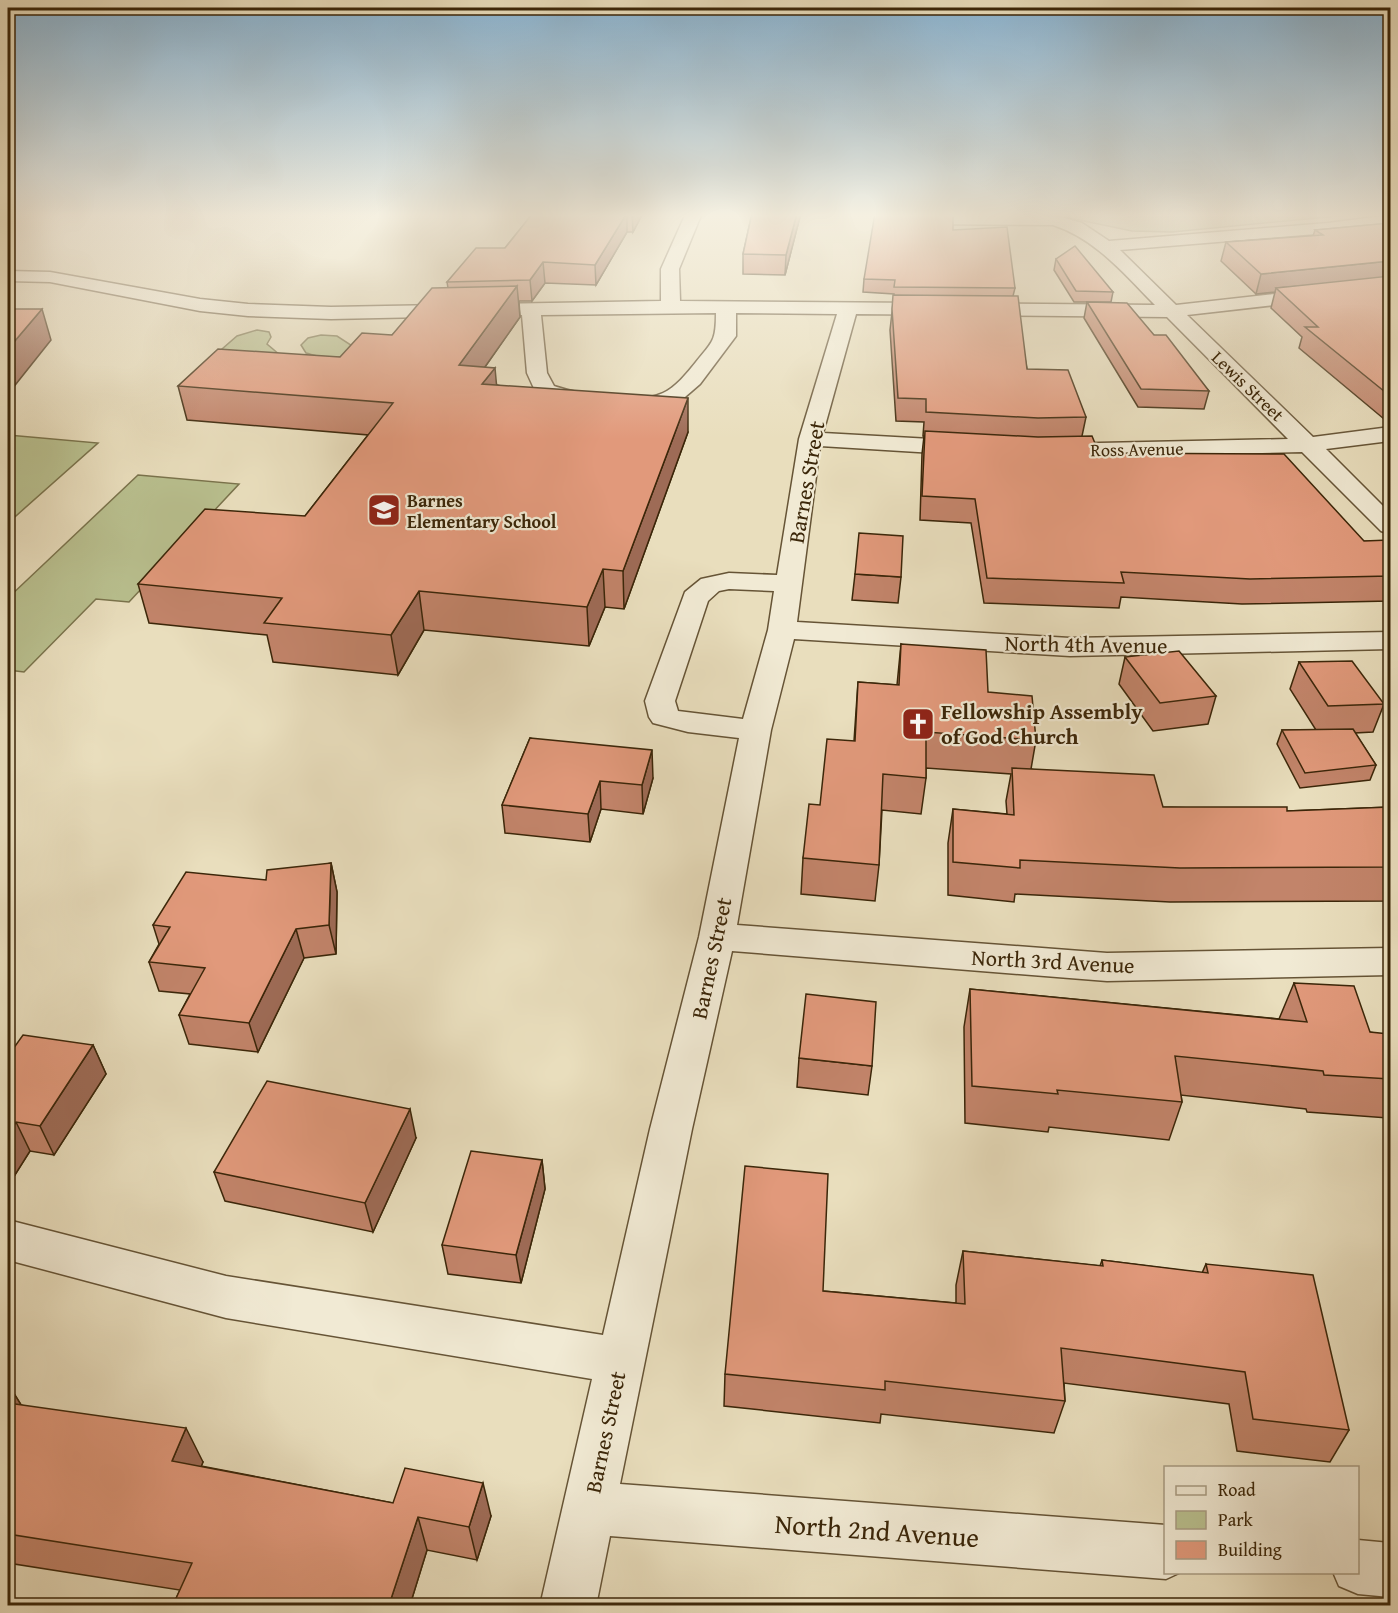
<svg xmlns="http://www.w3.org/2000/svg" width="1398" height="1613" font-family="'Gentium Book Plus',serif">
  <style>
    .green { fill: #b9c08f; stroke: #7a734c; stroke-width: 1.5 }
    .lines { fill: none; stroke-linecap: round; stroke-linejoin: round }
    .minor-casing { stroke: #665436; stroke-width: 3 }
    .minor { fill: #f1ead4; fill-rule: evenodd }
    .wall { fill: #c2846a; stroke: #3b2609; stroke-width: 1.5 }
    .shaded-wall { fill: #9e6b56; stroke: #3b2609; stroke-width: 1.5 }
    .building { fill: #e1997b; stroke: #3b2609; stroke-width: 1.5 }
    .labels { text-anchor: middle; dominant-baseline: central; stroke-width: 4.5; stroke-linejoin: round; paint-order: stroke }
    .far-street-label { font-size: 18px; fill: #3b2609; stroke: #f1ead4 }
    .far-poi-label { font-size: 18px; font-weight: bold; fill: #3b2609; stroke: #f1ead4; text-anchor: start }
    .street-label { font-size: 22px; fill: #3b2609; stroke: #f1ead4 }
    .poi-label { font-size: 22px; font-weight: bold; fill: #3b2609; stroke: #f1ead4; text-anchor: start }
    .near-street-label { font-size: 27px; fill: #3b2609; stroke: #f1ead4 }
  </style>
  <rect width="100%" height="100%" fill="#e9debd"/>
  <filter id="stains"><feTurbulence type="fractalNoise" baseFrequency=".00333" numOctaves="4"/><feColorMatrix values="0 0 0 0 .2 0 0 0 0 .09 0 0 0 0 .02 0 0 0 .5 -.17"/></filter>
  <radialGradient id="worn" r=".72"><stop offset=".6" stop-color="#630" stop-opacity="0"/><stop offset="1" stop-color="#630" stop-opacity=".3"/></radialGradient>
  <path class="green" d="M1046,213H1369L1172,232L1132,231Z
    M257,330L269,332L271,337L267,344L280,355L214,356L237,336Z
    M321,335L337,336L357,349C336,363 328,359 306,353L301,345L308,338Z
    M8,435L98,443L8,523Z
    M138,475L239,484L129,602L96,599L24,672L8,670V598Z"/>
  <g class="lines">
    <g class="minor-casing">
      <path id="minor" d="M686,213H702L679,269L680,301L1155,305C1124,274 1096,239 1053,225L917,224L909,219L917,214L1054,215L1082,223L1109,241L1328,223L1390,215V225L1328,233L1120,250L1176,305L1390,281V292L1187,315L1313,437L1390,427V441L1326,449L1390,513V534L1381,531L1302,452L1054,458L1046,456L1042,451L1046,446L1054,444L1288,439L1167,317L856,314L823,433L967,441L975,443L978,448L975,453L967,455L820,446L797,622L1070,638L1390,632V649L1070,656L794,639L771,730L737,925L1107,953L1390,948V975L1107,981L732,951L692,1129L620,1484L1166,1525V1572H1181L1166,1579L610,1536L596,1606H540L592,1379L226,1318L8,1260V1220L226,1276L603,1335L650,1129L699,937L739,738L688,732L653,723L649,717L645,701L685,592L701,579L729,573L777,575L799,439L837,314L736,313V336L700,384L678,403L657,409L625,411L590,408L537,395L527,373L522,315L331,319L248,316L200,311L50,282L8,281V271L50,272L200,299L248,304L331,307L661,301V269ZM716,313C716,341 713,341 696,362C687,373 676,387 663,393C634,406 582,395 554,386L547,373L541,315ZM729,589L774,591L768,630L743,719L678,711L675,701L708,601L719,591Z
        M1358,1540L1390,1543V1597L1358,1594L1339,1586L1333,1572H1358Z"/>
    </g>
    <use href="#minor" class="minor"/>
  </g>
  <path class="wall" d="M533,213H643L633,232H627L596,285L545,283L532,301H519L520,317L485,367L497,385L688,432L624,609L605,607L589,646L424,630L398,675L273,662L267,635L149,623L138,584L305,516L368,435L187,420L178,386L340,357L392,335L448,288L447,282L505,248Z
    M752,213H801L785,275L743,274V254Z
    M1390,223V424L1299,348L1302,337L1271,308L1275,292L1256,294L1221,261L1226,242L1313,236L1315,230Z
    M953,230L1015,288L1013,296L1027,369L1086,417L1082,436L1099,453L1364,541L1390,542V601L1242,604L1121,597L1119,608L984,603L971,523L920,520L922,454L924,436H923L924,422L896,421L890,330L894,294L863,292L864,279Z
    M1056,259L1113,292L1111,302H1074L1054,270Z
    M1087,302L1154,335L1209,391L1204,409L1138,407L1084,318Z
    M1390,439V465L1384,458Z
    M855,574L901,577L898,603L852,600Z
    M901,644L988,692L1036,740L1031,769L1163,807L1287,811L1390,807V901L1170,902L1015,894L1014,902L948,895V843L953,809L1007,814L1006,801L1011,774L926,768V778L921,814L882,810L879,865L875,901L801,894L803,858L820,805L854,741L858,682L897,685Z
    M1125,657L1216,696L1208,724L1153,731L1119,684Z
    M1299,662L1384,704L1373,732L1355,733L1376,765L1370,780L1300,788L1277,744L1282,730H1316L1290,689Z
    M530,738L653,778L643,814L601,809L590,842L505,833L502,805Z
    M331,863L337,892L336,954L304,958L258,1052L189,1044L179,1015L190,994L159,991L149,962L159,944L153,925L266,880Z
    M1294,983L1370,1032L1390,1037V1112L1388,1118L1307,1112L1306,1109L1181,1095L1182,1102L1169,1140L1049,1127L1048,1132L965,1123L964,1027L970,989L1279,1019Z
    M93,1045L106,1074L54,1155L30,1151L8,1186V1056Z
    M799,1058L872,1066L868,1095L797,1087Z
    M416,1138L373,1232L225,1201L214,1172Z
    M542,1160L545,1189L521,1283L448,1274L442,1245Z
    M963,1251L1100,1266L1102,1260L1202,1273L1206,1264L1349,1430L1330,1462L1237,1451L1229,1404L1064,1383L1065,1401L1054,1433L881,1414L880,1423L724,1406L725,1374L823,1291L956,1303V1285Z
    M8,1384L21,1405L203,1462L201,1466L393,1503L491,1516L477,1560L427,1550L410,1605H173L180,1590L8,1563Z"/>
  <path class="shaded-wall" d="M627,213V232L596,285L595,265Z
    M632,213H643L633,232Z
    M797,213H801L785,275L786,255Z
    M1390,261V279L1276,288L1275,292L1256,294L1261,274Z
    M543,262L545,283L532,301L530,280Z
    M517,286L520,317L463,398L459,365Z
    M42,309L51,340L8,394V349Z
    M495,368L498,401L482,384Z
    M688,398V432L624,609L623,571Z
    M603,569L605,607L589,646L587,607Z
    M419,591L424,630L398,675L391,635Z
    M652,750L653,778L643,814L642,785Z
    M600,781L601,809L590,842L588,814Z
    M331,863L337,892L336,954L329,925Z
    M296,929L304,958L258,1052L249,1023Z
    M93,1045L106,1074L54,1155L40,1126Z
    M410,1109L416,1138L373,1232L365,1203Z
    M16,1122L30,1151L8,1186V1134Z
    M542,1160L545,1189L521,1283L516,1255Z
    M8,1384L30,1419L8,1415Z
    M186,1428L203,1462L190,1494L172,1461Z
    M483,1483L491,1516L477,1560L469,1527Z
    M418,1517L427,1550L410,1605H389Z"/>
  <path class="building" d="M533,213H627L595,265L543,262L530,280L447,282L476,248H505Z
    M752,213H797L786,255L743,254Z
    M875,213L953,214V230L1007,227L1015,288L894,287L895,280L864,279Z
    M1390,223V261L1261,274L1226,242L1323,235L1315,230Z
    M1075,246L1113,292L1076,291L1056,259Z
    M1390,276V396L1305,327H1318L1276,288Z
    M517,286L459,365L495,368L482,384L688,398L623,571L603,569L587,607L419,591L391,635L264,623L282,598L138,584L205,509L305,516L393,403L178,386L218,349L340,357L362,333L392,335L432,288Z
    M893,295L1018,296L1027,369L1068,370L1086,417L1038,418L926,412V399L898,398L892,309Z
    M1087,302L1127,303L1154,335H1166L1209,391L1141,389Z
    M8,309H42L8,349Z
    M925,431L1038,437L1092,436L1099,453L1284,454L1364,541L1389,540L1390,542V576L1250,579L1121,572L1124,583L987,578L975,499L922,496Z
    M859,533L903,536L901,577L855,574Z
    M901,644L986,650L988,692L1032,696L1036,740L926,732V778L883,774L879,865L803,858L809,804L820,805L827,739L855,741L858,682L899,685Z
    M1179,651L1216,696L1160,703L1125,657Z
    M1352,661L1384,704L1328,706L1299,662Z
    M1353,729L1376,765L1305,773L1282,730Z
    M530,738L652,750L642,785L600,781L588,814L502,805Z
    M1012,768L1154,775L1163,807H1287V811L1390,807V867L1180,868L1020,860V868L953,862V809L1014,815Z
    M331,863L329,925L296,929L249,1023L179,1015L205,968L149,962L170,927L153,925L186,872L266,880L267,870Z
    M1294,983L1354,986L1370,1032L1389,1034L1390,1037V1079L1324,1075L1323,1071L1175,1056L1182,1102L1057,1090L1058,1094L972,1086L970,989L1307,1022Z
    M806,994L876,1002L872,1066L799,1058Z
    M23,1035L93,1045L40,1126L16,1122L8,1134V1056Z
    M267,1081L410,1109L365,1203L214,1172Z
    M471,1151L542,1160L516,1255L442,1245Z
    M745,1166L828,1174L823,1291L965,1304L963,1251L1103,1266L1102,1260L1208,1273L1206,1264L1313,1275L1349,1430L1253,1419L1245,1372L1061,1348L1065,1401L885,1381V1390L725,1374Z
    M8,1403L186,1428L172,1461L393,1503L405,1468L483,1483L469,1527L418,1517L389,1605H173L192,1563L8,1534Z"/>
  <linearGradient id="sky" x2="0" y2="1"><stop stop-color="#89b6d6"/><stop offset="0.49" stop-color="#f5f0e1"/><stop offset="1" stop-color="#f5f0e1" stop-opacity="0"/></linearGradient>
  <rect width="1398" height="439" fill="url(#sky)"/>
  <defs>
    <g id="school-square" transform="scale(1.725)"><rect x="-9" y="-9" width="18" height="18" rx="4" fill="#8f2418" stroke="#f1ead4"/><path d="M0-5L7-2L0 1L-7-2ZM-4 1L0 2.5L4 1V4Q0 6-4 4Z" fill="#fff"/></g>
    <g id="church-square" transform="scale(1.725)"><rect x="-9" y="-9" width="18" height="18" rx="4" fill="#8f2418" stroke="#f1ead4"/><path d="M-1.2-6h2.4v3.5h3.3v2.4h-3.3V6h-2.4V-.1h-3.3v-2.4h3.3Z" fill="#fff"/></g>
  </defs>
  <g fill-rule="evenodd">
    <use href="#school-square" x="384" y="510"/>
    <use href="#church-square" x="918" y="724"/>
  </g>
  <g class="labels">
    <g class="far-street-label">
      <text transform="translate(1248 386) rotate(44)">Lewis Street</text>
      <text transform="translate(1137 449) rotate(-1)">Ross Avenue</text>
    </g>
    <g class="far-poi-label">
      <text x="407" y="500">Barnes<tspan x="407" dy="21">Elementary School</tspan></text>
    </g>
    <g class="street-label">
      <text transform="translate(806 482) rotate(-80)">Barnes Street</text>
      <text transform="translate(1086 644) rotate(1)">North 4th Avenue</text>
      <text transform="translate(711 958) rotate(-78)">Barnes Street</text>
      <text transform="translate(1053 961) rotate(3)">North 3rd Avenue</text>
      <text transform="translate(605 1432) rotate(-78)">Barnes Street</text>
    </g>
    <g class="poi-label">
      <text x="941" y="711">Fellowship Assembly<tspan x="941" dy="25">of God Church</tspan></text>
    </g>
    <g class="near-street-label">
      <text transform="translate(877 1530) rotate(4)">North 2nd Avenue</text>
    </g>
  </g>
  <rect width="1398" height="1613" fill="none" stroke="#e9debd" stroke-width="30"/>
  <rect x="9" y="9" width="1380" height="1595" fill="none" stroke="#3b2609" stroke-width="3"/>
  <rect x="15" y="15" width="1368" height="1583" fill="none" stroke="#3b2609" stroke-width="1.5"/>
  <rect x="1164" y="1466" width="195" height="108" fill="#f1ead4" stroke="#a89c83" stroke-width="1.5"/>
  <rect x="1176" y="1486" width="30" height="9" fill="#f1ead4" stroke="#a89c83" stroke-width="1.5"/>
  <text x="1218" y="1496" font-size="18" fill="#3b2609">Road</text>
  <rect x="1176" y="1511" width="30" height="18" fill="#b9c08f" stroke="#a89c83" stroke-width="1.5"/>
  <text x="1218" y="1526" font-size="18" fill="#3b2609">Park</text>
  <rect x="1176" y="1541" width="30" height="18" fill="#e1997b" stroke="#a89c83" stroke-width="1.5"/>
  <text x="1218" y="1556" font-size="18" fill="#3b2609">Building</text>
  <rect width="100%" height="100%" filter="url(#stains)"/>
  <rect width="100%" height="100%" fill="url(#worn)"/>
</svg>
